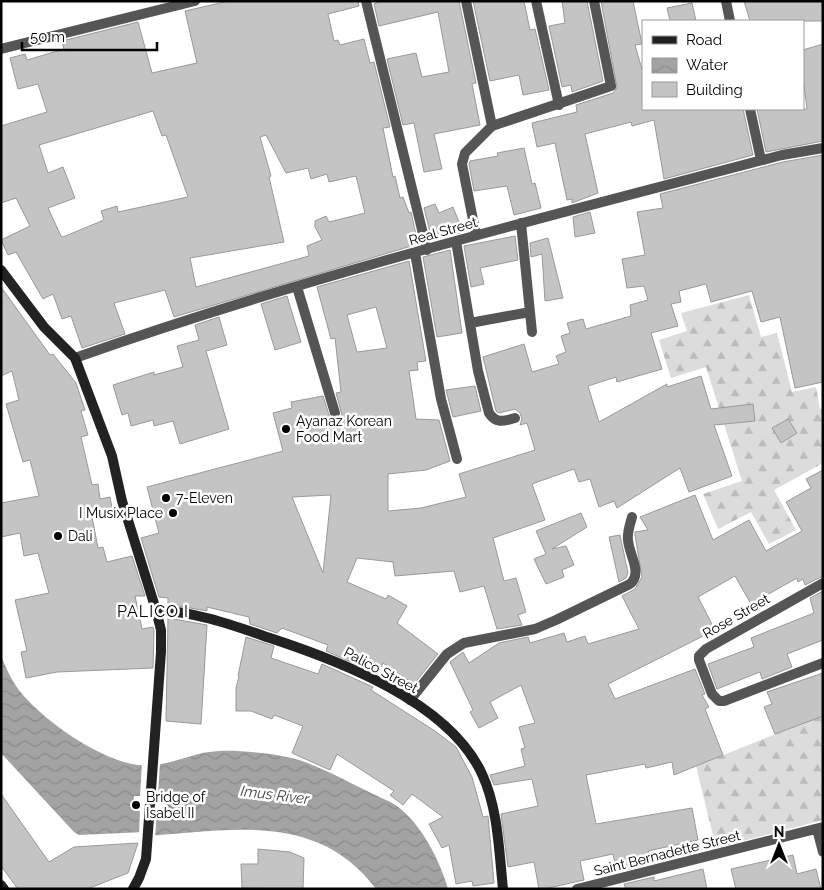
<svg xmlns="http://www.w3.org/2000/svg" width="824" height="890" font-family="Raleway,sans-serif">
  <style>
    .forest { fill: url(#forest-firs) }
    .water { fill: url(#water-waves) }
    .pier { fill: #fff }
    .building { fill: #c4c4c4; stroke: #999; fill-rule: evenodd }
    .lines { fill: none; stroke-linecap: round; stroke-linejoin: round }
    .street { stroke: #555; stroke-width: 10 }
    .secondary { stroke: #222; stroke-width: 10 }
    .poi-dot { fill: #000; stroke: #fff; stroke-width: 2 }
    .labels { text-anchor: middle; dominant-baseline: central; stroke-width: 5; stroke-linejoin: round; paint-order: stroke }
    .street-label { font-size: 14px; fill: #000; stroke: #fff }
    .poi-label { font-size: 14px; fill: #000; stroke: #fff; text-anchor: start }
    .water-label { font-size: 15px; font-style: italic; fill: #444; stroke: #fff }
    .quarter-label { font-size: 16px; letter-spacing: 1px; fill: #000; stroke: #fff }
  </style>
  <defs>
    <pattern id="forest-firs" width="22" height="20" patternUnits="userSpaceOnUse" patternTransform="scale(1.25)"><rect width="22" height="20" fill="#dcdcdc"/><path d="M5 1l3.5 6h-7zM16 11l3.5 6h-7z" fill="#bbb"/></pattern>
    <pattern id="water-waves" width="16" height="10" patternUnits="userSpaceOnUse" patternTransform="scale(1.25)"><rect width="16" height="10" fill="#a3a3a3"/><path d="M0 5q4-4 8 0t8 0" fill="none" stroke="#8b8b8b"/></pattern>
  </defs>
  <rect width="100%" height="100%" fill="#fff"/>
  <path class="forest" d="M749,295L761,337L777,333L792,392L816,387L820,409H823V463L774,490L796,530L769,544L751,512L718,529L703,494L742,481L706,367L671,378L659,340L687,331L681,313Z
    M823,715V820L716,848L696,766Z"/>
  <path class="water" d="M1,656C7,670 13,684 23,695C47,723 102,761 138,765C170,768 190,752 219,751C242,750 284,754 305,762C326,770 347,781 367,791C376,796 388,800 397,806C422,825 439,859 448,889H376C317,810 228,831 144,836V832L79,835L74,832L1,753Z"/>
  <path class="pier" d="M142,762H160L158,796L166,804L157,812L155,838L144,839L142,835H139L140,811L133,810L134,796H140Z"/>
  <path class="building" d="M229,1H358L359,6L328,14L334,41L338,40L340,45L364,39L370,63L374,62L390,127L383,128L393,177L395,176L400,198L403,197L409,213L411,212L418,244L174,317L165,290L114,303L125,334L82,348L71,316L62,319L53,294L43,299L16,252L8,255L1,240L30,226L16,198L1,203V126L47,112L38,84L18,89L10,58L25,54L27,60L64,49L62,41L138,22L152,73L197,63L185,11ZM153,111L162,136L166,135L188,197L118,212L117,206L101,211L104,220L63,237L61,236L48,208L75,198L63,167L48,173L39,145ZM266,135L286,173L308,168L311,179L327,174L329,182L356,176L365,213L329,222L326,216L315,221V227L322,240L307,246L309,256L196,287L190,258L284,242L269,177L271,176L260,137Z
    M383,1H459L476,83L472,84L480,125L434,134L442,169L424,172L414,123L403,125L387,59L416,53L422,77L449,72L438,12L379,26L374,4Z
    M473,1H524L530,30L535,29L549,90L523,95L519,75L490,81Z
    M562,1H587L603,81L572,92L571,85L562,87L549,26L565,23Z
    M601,1H633L642,44L635,45L643,73V109H743L753,155L664,179L654,120L632,126L631,122L585,134L598,193L572,203V199L567,200L555,143L537,147L532,123L577,112L576,105L613,93L617,88Z
    M744,1H823V21H750Z
    M692,3L696,21H670L667,8Z
    M823,44V141L766,152L757,109H807L803,77V50Z
    M524,148L532,184L535,183L541,208L514,215L507,186L474,191L469,164L470,161L498,156L497,153Z
    M823,155V382L795,388L780,317L761,322L752,291L711,302L706,284L679,291L681,302L671,304L678,326L651,333L662,369L617,382L616,377L588,386L599,422L667,384V387L701,376L711,409L753,404L755,421L714,425L732,476L689,492L680,468L617,508L614,501L599,507L590,479L579,482L574,469L532,484L545,520L493,538L504,581L516,578L526,612L518,615L522,625L497,629L484,586L460,592L454,571L395,576L393,562L357,558L347,582L386,599L388,595L407,606L397,623L438,654L414,684L383,663L378,674L326,651L328,645L282,628L277,633L250,624L249,617L207,607V611L168,604V598L159,597L141,538L159,533L147,487L283,451L273,413L292,408L291,402L323,396L330,418L336,420L342,415L336,393L341,392L335,338L331,339L317,287L409,261L426,361L417,362L418,370L409,371L416,419L439,420L450,461L426,470L388,474V511L421,508L466,497L459,474L535,450L527,423L520,425L522,419L520,413L515,409L499,413L496,411L483,357L524,344L532,372L559,364L556,356L566,352L561,336L570,333L567,323L583,319L586,329L631,316L630,305L648,300L644,286L627,288L622,259L645,255L637,212L663,208L660,194L783,162ZM376,307L387,348L357,352L347,315ZM331,495L323,573L292,497Z
    M435,204L439,213L453,207L463,232L432,240L424,208Z
    M590,212L595,233L575,237L573,217Z
    M515,236L518,260L480,268L484,284L471,287L464,246Z
    M548,238L563,298L545,301L542,254L531,257L530,243Z
    M450,250L462,333L437,337L423,257Z
    M1,287L50,355L53,354L76,383L85,410L81,411L88,435L81,437L92,485L98,484L100,499L110,497L113,513L92,517L98,548L103,547L107,562L132,556L145,596H135L142,629L153,627L154,631L153,668L57,672L26,678L21,652L27,651L15,600L49,593L38,553L24,556L20,533L1,537V503L39,496L30,460L23,462L6,404L19,400L12,371L1,376Z
    M287,296L301,342L275,350L261,304Z
    M219,317L227,345L206,351L229,429L180,444L173,421L154,426L153,420L131,426L128,413L122,415L113,385L154,372V375L183,367L177,346L199,340L195,325Z
    M475,386L481,411L453,417L446,390Z
    M788,419L797,433L781,443L772,428Z
    M823,470V576L805,585L803,579L798,582L797,578L751,604L735,576L698,597L715,630L608,684L615,699L695,669L705,694L702,695L709,707L705,709L723,755L674,775L672,762L646,768L645,764L586,775L596,824L692,808L698,840L648,851L651,863L617,872L613,854L580,861L584,880L544,889H539L534,862L508,867L501,814L538,806L532,779L494,785L490,775L525,766L521,749L525,748L519,727L535,723L521,685L490,702L498,718L479,728L470,712L473,710L450,662L463,652L469,663L499,643L528,637L530,643L564,633L567,642L585,636L588,644L639,629L622,596L635,589L642,577L635,535V532L648,530L640,517L695,495L713,540L749,520L766,551L802,531L786,502L811,488L806,479Z
    M581,513L587,527L552,549L566,546L574,565L562,570L564,577L546,584L534,559L546,554L536,531Z
    M620,535L628,573L626,578L619,582L609,537Z
    M823,591V640L787,654L792,667L762,679L760,672L717,689L708,664L754,647L751,638L814,613L810,598Z
    M168,618L207,625L201,724L166,721Z
    M246,637L274,646L271,658L318,674L322,664L373,687L371,690L435,731L456,747L472,777L483,817L488,816L494,883L473,886L472,881L456,884L449,845L442,848L429,824L443,817L412,794L403,805L390,795L394,791L337,754L330,770L292,753L303,726L274,715L272,719L251,711H236V688L239,676H238Z
    M823,673V716L775,734L764,707L772,704L767,692Z
    M1,794L49,862L74,847L138,843L128,873L87,889H18L1,866Z
    M258,849L290,852L304,858L303,889L242,888L241,864H258Z
    M793,855L797,874L816,869L821,889H736L731,869Z
    M703,869L707,889H626L624,884L654,877V881Z"/>
  <g class="lines">
    <path class="street" d="M366,1L427,250
      M466,1L492,126L611,86L594,1
      M536,1L559,105
      M726,1L730,21
      M1,49L195,1
      M750,109L761,160
      M521,223L532,332
      M476,235L462,164L465,153L492,126
      M456,241L478,371L489,413C496,424 504,421 515,418
      M415,253L441,399L457,459
      M297,287L335,413
      M470,323L530,312
      M75,358C306,276 545,217 782,155L823,148
      M823,583L706,649L699,656V660L712,694L719,701H724L823,663
      M410,700L447,654L464,643L535,629L556,620L630,584C643,573 629,555 628,540C627,532 630,525 632,517
      M817,829L823,852
      M577,889L823,827"/>
    <path class="secondary" d="M1,270L44,327L75,358L112,456L122,501L156,610L161,630V652L146,859L139,878L133,889
      M156,610C197,612 232,625 270,638C340,661 449,702 482,774C498,808 499,851 503,889
      M1,885L4,889"/>
  </g>
  <g class="poi-dot">
    <circle cx="286" cy="429" r="5"/>
    <circle cx="166" cy="498" r="5"/>
    <circle cx="173" cy="513" r="5"/>
    <circle cx="58" cy="536" r="5"/>
    <circle cx="136" cy="805" r="5"/>
  </g>
  <g class="labels">
    <g class="street-label">
      <text transform="translate(443 231) rotate(-16)">Real Street</text>
      <text transform="translate(736 616) rotate(-30)">Rose Street</text>
      <text transform="translate(381 670) rotate(28)">Palico Street</text>
      <text transform="translate(667 853) rotate(-14)">Saint Bernadette Street</text>
    </g>
    <g class="poi-label">
      <text x="296" y="421">Ayanaz Korean<tspan x="296" dy="16">Food Mart</tspan></text>
      <text x="176" y="498">7-Eleven</text>
      <text x="163" y="513" text-anchor="end">I Musix Place</text>
      <text x="68" y="536">Dali</text>
      <text x="146" y="797">Bridge of<tspan x="146" dy="16">Isabel II</tspan></text>
    </g>
    <g class="water-label">
      <text transform="translate(275 795) rotate(7)">Imus River</text>
    </g>
    <g class="quarter-label">
      <text x="153" y="611">PALICO I</text>
    </g>
  </g>
  <rect width="824" height="890" fill="none" stroke="#000000" stroke-width="5"/>
  <rect x="642" y="20" width="162" height="90" fill="#ffffff" stroke="#999999"/>
  <rect x="652" y="36" width="25" height="8" fill="#222222" stroke="#999999"/>
  <text x="686" y="45" font-size="15" fill="#000000">Road</text>
  <rect x="652" y="58" width="25" height="15" fill="url(#water-waves)" stroke="#999999"/>
  <text x="686" y="70" font-size="15" fill="#000000">Water</text>
  <rect x="652" y="82" width="25" height="15" fill="#c4c4c4" stroke="#999999"/>
  <text x="686" y="95" font-size="15" fill="#000000">Building</text>
  <g transform="translate(779 845)" stroke="#ffffff" stroke-width="4" paint-order="stroke">
  <path d="M0-4L9 19L0 12L-9 19Z" fill="#000000"/>
  <text y="-8" font-size="14" font-weight="bold" text-anchor="middle" fill="#000000">N</text>
  </g>
  <path d="M22 42v8h135v-8" fill="none" stroke="#000000" stroke-width="2.5"/>
  <text x="30" y="42" font-size="15" fill="#000000" stroke="#ffffff" stroke-width="4" paint-order="stroke">50 m</text>
</svg>
